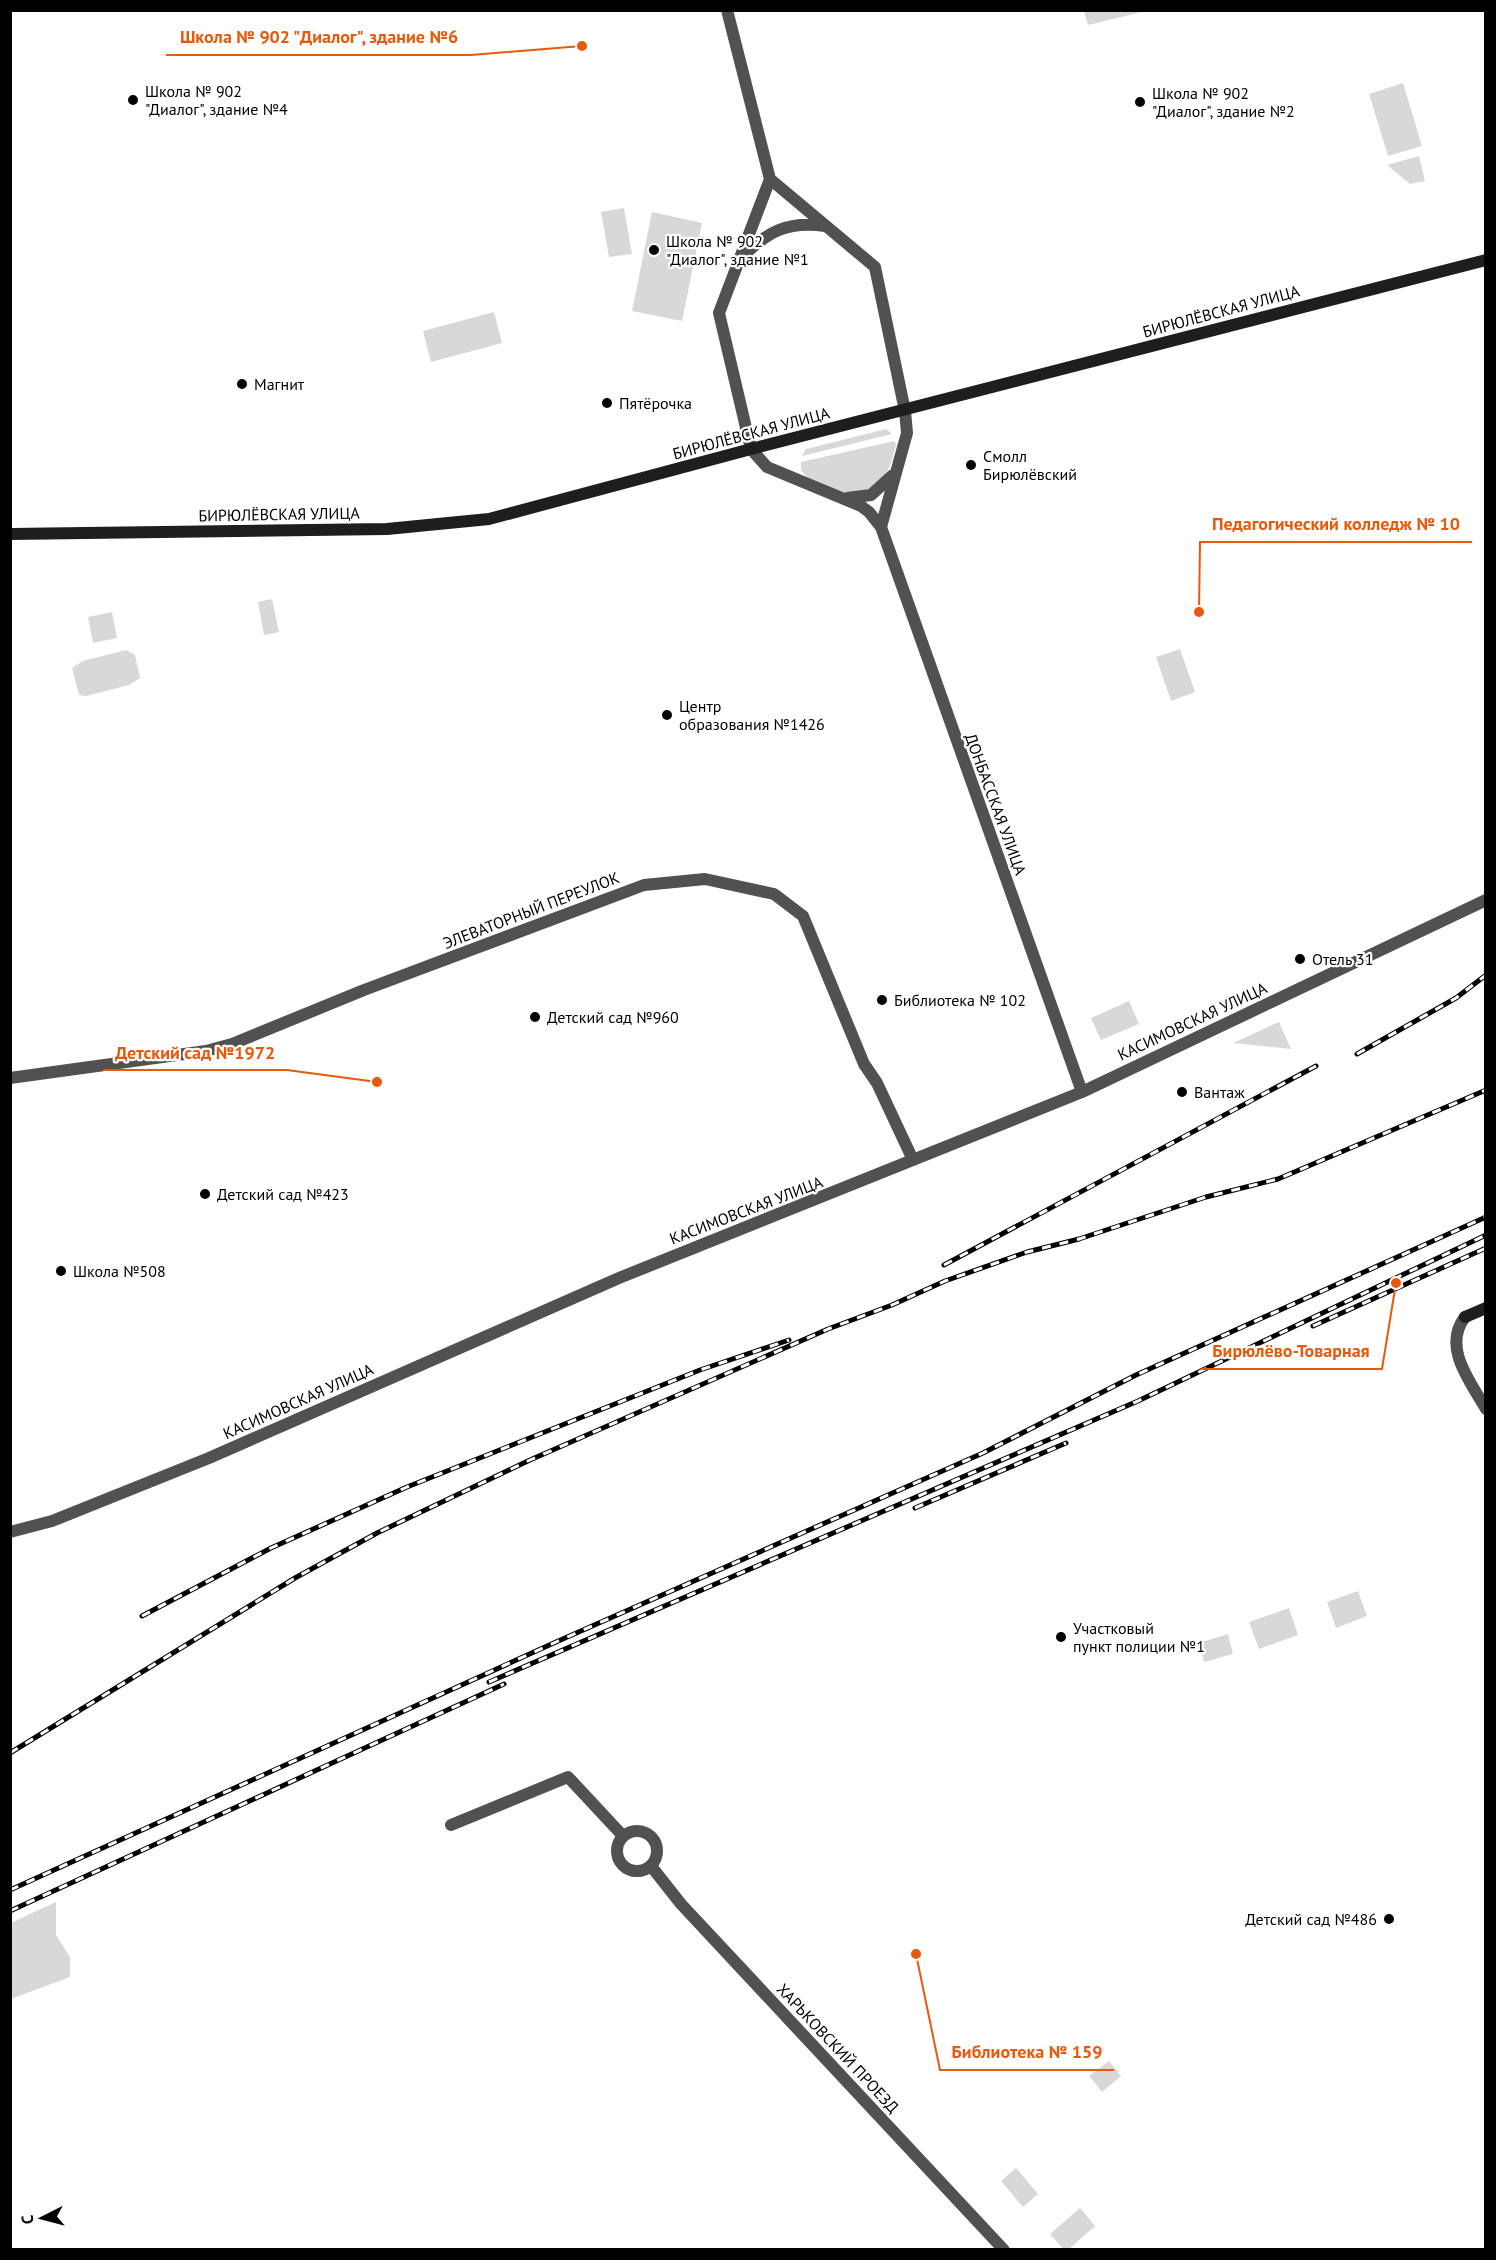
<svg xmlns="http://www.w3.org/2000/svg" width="1496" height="2260" font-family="'PT Sans',sans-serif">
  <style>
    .green { fill: #d8d8d8 }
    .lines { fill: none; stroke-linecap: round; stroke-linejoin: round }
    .street { stroke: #515151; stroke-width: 12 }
    .secondary { stroke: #1e1e1e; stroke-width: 12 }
    .rail-casing { stroke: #000; stroke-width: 5 }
    .rail { stroke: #fff; stroke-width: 3; stroke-dasharray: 9; stroke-linecap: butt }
    .poi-dot { fill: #000; stroke: #fff; stroke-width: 2 }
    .labels { text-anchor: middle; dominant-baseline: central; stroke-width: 4.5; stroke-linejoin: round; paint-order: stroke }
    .poi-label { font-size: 16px; fill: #000; stroke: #fff; text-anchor: start }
    .street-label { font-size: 16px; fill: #000; stroke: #fff }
    .leader { fill: none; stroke: #e8590c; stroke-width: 2 }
    .callout-dot { fill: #e8590c; stroke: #fff; stroke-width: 2 }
    .callout-label { font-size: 18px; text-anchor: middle; font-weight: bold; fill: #e8590c; stroke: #fff; stroke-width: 4.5; stroke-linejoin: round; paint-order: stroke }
  </style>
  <rect width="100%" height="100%" fill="#fff"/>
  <path class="green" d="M1084,11V10L1146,11L1088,25Z
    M1403,83L1422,146L1388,156L1369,94Z
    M1419,156L1425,181L1410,184L1387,165Z
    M624,208L632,254L609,257L601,212Z
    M652,212L702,223L682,321L632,311Z
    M494,312L502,343L431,362L423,331Z
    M886,429L892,434L802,456L806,449Z
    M894,441L896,444C888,484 870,505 828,487C818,483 807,480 801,470V462Z
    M272,599L279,632L264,635L258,602Z
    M112,612L117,638L93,643L88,617Z
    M1180,649L1195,692L1171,701L1156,657Z
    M126,650L135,655L140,678L129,685L86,696L79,695L72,668L83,661Z
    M1129,1001L1139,1024L1101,1040L1091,1018Z
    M1279,1022L1291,1049L1233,1043Z
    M1358,1591L1367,1616L1336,1628L1327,1602Z
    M1289,1608L1298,1635L1259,1649L1249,1622Z
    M1228,1634L1233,1654L1204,1662L1199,1643Z
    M56,1902V1935L70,1957V1977L11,1999V1923Z
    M1109,2061L1121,2076L1102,2092L1089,2076Z
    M1016,2168L1038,2194L1023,2207L1001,2181Z
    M1080,2208L1095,2226L1069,2249H1063L1050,2234Z"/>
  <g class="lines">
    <path class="street" d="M727,10L770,179L719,313L751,449L767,467L861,506L869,512L881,527L1082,1092
      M770,179L875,267L905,411L907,433L881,527
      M741,258C768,231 787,221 825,226
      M847,498L871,495L893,475
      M10,1078L206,1051L232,1044L364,990L644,885L705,879L774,894L803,916L864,1064L877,1083L913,1160
      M1465,1317C1442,1347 1470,1381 1486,1409
      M10,1532L52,1521L209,1458L619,1278L1082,1092L1486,900
      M451,1825L568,1777L623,1836
      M617 1851a20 20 0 1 1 40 0a20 20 0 1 1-40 0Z
      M651,1866L681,1904L1004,2250"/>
    <path class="secondary" d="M10,534L387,529L489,519L751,449L1486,260
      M1465,1317L1486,1308"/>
    <g class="rail-casing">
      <path id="rail" d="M1357,1054L1456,998L1486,975
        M944,1265L1316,1066
        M1313,1326L1486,1248
        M915,1508L1066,1443
        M142,1616L271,1548L407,1487L700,1370L789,1340
        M489,1682L1138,1401L1486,1235
        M10,1753L295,1578L377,1533L530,1460L828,1329L892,1305L945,1281L1027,1252L1079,1239L1206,1197L1278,1179L1486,1090
        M10,1890L556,1642L983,1453L1136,1375L1486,1217
        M10,1911L504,1684"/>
    </g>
    <use href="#rail" class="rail"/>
  </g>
  <g class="poi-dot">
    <circle cx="133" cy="100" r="6"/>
    <circle cx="1140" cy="102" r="6"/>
    <circle cx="654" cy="250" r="6"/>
    <circle cx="242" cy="384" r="6"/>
    <circle cx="607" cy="403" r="6"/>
    <circle cx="971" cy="465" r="6"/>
    <circle cx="667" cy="715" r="6"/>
    <circle cx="1300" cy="959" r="6"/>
    <circle cx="882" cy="1000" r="6"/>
    <circle cx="535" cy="1017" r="6"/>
    <circle cx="1182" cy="1092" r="6"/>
    <circle cx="205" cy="1194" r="6"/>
    <circle cx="61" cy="1271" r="6"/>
    <circle cx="1061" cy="1637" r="6"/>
    <circle cx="1389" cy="1919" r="6"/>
  </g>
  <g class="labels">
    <g class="poi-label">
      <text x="145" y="91">Школа № 902<tspan x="145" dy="18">"Диалог", здание №4</tspan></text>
      <text x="1152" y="93">Школа № 902<tspan x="1152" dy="18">"Диалог", здание №2</tspan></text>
      <text x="666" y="241">Школа № 902<tspan x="666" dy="18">"Диалог", здание №1</tspan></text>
      <text x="254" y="384">Магнит</text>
      <text x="619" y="403">Пятёрочка</text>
      <text x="983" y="456">Смолл<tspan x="983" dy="18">Бирюлёвский</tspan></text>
      <text x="679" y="706">Центр<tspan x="679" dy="18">образования №1426</tspan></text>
      <text x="1312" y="959">Отель 31</text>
      <text x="894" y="1000">Библиотека № 102</text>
      <text x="547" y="1017">Детский сад №960</text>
      <text x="1194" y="1092">Вантаж</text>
      <text x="217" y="1194">Детский сад №423</text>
      <text x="73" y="1271">Школа №508</text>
      <text x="1073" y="1628">Участковый<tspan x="1073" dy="18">пункт полиции №1</tspan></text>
      <text x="1377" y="1919" text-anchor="end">Детский сад №486</text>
    </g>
    <g class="street-label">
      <text transform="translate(1221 311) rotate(-15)">БИРЮЛЁВСКАЯ УЛИЦА</text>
      <text transform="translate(751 433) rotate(-15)">БИРЮЛЁВСКАЯ УЛИЦА</text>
      <text transform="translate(279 514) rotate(-1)">БИРЮЛЁВСКАЯ УЛИЦА</text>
      <text transform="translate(996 804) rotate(70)">ДОНБАССКАЯ УЛИЦА</text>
      <text transform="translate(531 910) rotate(-21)">ЭЛЕВАТОРНЫЙ ПЕРЕУЛОК</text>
      <text transform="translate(1192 1021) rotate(-25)">КАСИМОВСКАЯ УЛИЦА</text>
      <text transform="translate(746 1210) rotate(-21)">КАСИМОВСКАЯ УЛИЦА</text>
      <text transform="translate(298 1401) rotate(-24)">КАСИМОВСКАЯ УЛИЦА</text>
      <text transform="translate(838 2048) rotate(47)">ХАРЬКОВСКИЙ ПРОЕЗД</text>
    </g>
  </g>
  <path class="leader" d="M582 46L471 55H166M1199 612L1200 542H1472M377 1082L287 1070H103M1396 1283L1382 1369H1201M916 1954L940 2070H1114"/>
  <g class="callout-dot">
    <circle cx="582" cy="46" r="6"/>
    <circle cx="1199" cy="612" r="6"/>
    <circle cx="377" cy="1082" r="6"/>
    <circle cx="1396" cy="1283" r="6"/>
    <circle cx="916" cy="1954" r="6"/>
  </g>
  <g class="callout-label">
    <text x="319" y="43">Школа № 902 "Диалог", здание №6</text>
    <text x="1336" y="530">Педагогический колледж № 10</text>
    <text x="195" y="1059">Детский сад №1972</text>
    <text x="1291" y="1357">Бирюлёво-Товарная</text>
    <text x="1027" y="2058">Библиотека № 159</text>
  </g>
  <rect width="1496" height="2260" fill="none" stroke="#000000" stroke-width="24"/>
  <g transform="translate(42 2218) rotate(264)" stroke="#ffffff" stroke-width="4.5" paint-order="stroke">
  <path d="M0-4.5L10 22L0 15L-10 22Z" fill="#000000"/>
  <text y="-9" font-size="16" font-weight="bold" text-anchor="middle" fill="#000000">С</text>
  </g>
</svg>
